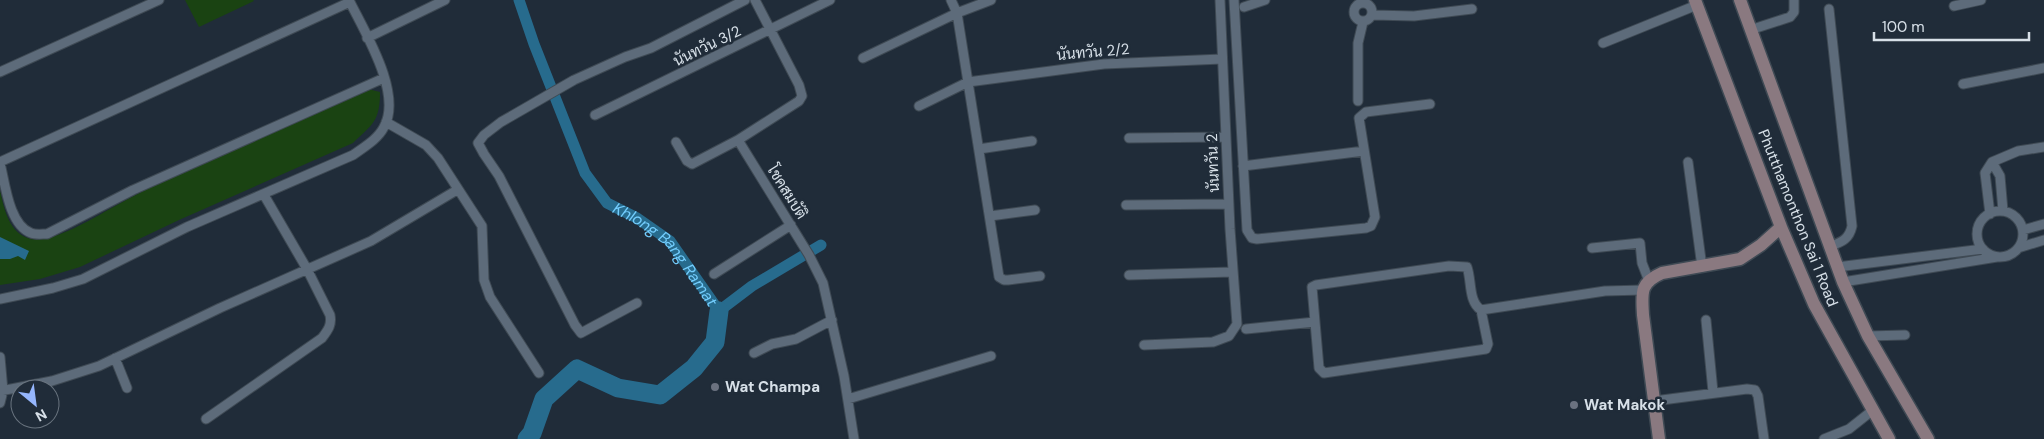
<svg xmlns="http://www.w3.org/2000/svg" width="2044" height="439" font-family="'DM Sans',Sarabun,sans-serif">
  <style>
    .green { fill: #1a4312 }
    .water { fill: #276b8d }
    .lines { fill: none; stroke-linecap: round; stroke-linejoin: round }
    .canal { stroke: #276b8d; stroke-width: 11 }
    .river { stroke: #276b8d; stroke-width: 19 }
    .street-casing { stroke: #3f4a54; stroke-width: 11 }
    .secondary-casing { stroke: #3f4a54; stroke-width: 15 }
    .street { stroke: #5d6b7a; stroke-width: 9 }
    .secondary { stroke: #8a7980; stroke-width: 12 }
    .worship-dot { fill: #6b7280; stroke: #202c39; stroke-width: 2 }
    .labels { text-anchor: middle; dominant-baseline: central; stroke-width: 5; stroke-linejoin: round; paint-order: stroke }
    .street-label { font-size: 15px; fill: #d7e0e8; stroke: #202c39 }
    .poi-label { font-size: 15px; font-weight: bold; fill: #d7e0e8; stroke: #202c39; text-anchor: start }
    .water-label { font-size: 16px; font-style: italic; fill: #73cdfd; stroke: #202c39 }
  </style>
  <rect width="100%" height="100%" fill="#202c39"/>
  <path class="green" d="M185,0H253L254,1L199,27Z
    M368,89L380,92C380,121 373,124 353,143L179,220L80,267L40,279L0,285V190C4,209 9,234 31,239C52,243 90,220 108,210C190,164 282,128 368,89Z"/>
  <path class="water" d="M0,237L29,251L25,260L18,256L10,259H0Z"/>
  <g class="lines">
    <path class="canal" id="s1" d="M519,0L534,44L585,173L607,203L637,218L670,241L719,311L752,286L821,245"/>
    <path class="river" d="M527,439L532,433L544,399L577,369L618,388L660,395L694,368L715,342L719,311"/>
    <g class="street-casing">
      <path id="street" d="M755,0L799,85L802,96L799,101L738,140L809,255L823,283L844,376L854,439
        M951,0L957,13L999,277L1004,280H1008L1040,276
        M1234,0L1247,230L1252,238L1257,239L1366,228L1371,226L1375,217L1359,118L1366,112L1430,104
        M1354 12a9 9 0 1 1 18 0a9 9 0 1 1-18 0Z
        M1954,6L1981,0
        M1244,7L1265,0
        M1373,15L1414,16L1472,9
        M1750,30L1790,17L1794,12V0
        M367,38L445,0
        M1603,43L1697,5
        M863,58L957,13L991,0
        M0,72L159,0
        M1963,84L2044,68
        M1358,101V43L1363,22
        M919,106L968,82L1104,64L1222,59
        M595,115L830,0
        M386,122L426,145L438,158L482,226L484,280L490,297L539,373
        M1129,138L1226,137
        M676,142L687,161L692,164L738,140
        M979,149L1032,141
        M0,162L350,2
        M1688,162L1702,267
        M1992,162L2018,151L2044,147
        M0,163C5,183 9,225 31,233C35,235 42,234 47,234L133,190L384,78
        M1243,166L1364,151
        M1126,205L1229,204
        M1977 234a23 23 0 1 1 46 0a23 23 0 1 1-46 0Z
        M1990,214L1985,173L1992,162L2000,176L2003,211
        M990,216L1035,210
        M2023,230L2044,224
        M1829,247C1841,242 1849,240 1852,226L1829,9
        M1592,248L1640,243L1642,263L1649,281
        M2018,248L2044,240
        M1837,267L1983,249
        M714,274L791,225
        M1129,275L1232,272
        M1843,282L1997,257
        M0,299L53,288L83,279L187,227L353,155C364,147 378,139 384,127C403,93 364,31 349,0
        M637,303L581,333L575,325L499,176L484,154L478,143L484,135L501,122L574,80L625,57L651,48L745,0
        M1706,320L1713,392
        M1315,322L1319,368L1324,373L1486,349L1488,344L1481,310
        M1246,329L1315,322L1312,287L1316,285L1449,266L1467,267C1472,281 1468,301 1481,310L1605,291L1643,290
        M1868,336L1905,335
        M1144,345L1213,342L1229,336L1237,324L1230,229L1220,0
        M754,353L772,344L796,339L832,320
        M0,357L3,391L0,403
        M115,358L127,388
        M0,391L52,381L99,366L220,308L371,241L457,190
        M848,399L991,356
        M1654,401L1747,389L1755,390L1758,396L1764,439
        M206,419L322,338C328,330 332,325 330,315L307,269L264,195
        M1824,439L1849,429L1873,410"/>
    </g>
    <g class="secondary-casing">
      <path id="secondary" d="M1695,0L1781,227L1814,304L1889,439
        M1740,0L1843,282L1868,336L1928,439
        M1659,439L1643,315C1642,294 1639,283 1662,273L1740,259L1761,245L1781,227"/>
    </g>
    <use href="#street" class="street"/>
    <use href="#secondary" class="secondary"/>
  </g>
  <g class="worship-dot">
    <circle cx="715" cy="387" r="5"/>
    <circle cx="1574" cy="405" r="5"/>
  </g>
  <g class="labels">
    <g class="street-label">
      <text transform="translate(707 46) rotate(-26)">นันทวัน 3/2</text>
      <text transform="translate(1093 52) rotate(-5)">นันทวัน 2/2</text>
      <text transform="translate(1213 163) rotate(-92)">นันทวัน 2</text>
      <text transform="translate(787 192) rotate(58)">โชคสมบัติ</text>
      <text transform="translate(1798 218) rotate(68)">Phutthamonthon Sai 1 Road</text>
    </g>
    <g class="poi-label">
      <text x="725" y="387">Wat Champa</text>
      <text x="1584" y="405">Wat Makok</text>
    </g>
    <g class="water-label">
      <text stroke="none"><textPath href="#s1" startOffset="302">Khlong Bang Ramat</textPath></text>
    </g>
  </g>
  <g transform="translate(35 404) rotate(151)"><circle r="24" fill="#202c39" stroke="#69747f"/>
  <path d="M0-4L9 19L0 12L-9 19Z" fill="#95b6fd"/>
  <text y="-8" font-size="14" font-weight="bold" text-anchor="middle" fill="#d7e0e8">N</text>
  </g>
  <path d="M1874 32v8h155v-8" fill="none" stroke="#d7e0e8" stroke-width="2.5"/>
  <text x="1882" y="32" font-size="15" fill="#d7e0e8" stroke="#202c39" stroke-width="4" paint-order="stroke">100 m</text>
</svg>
